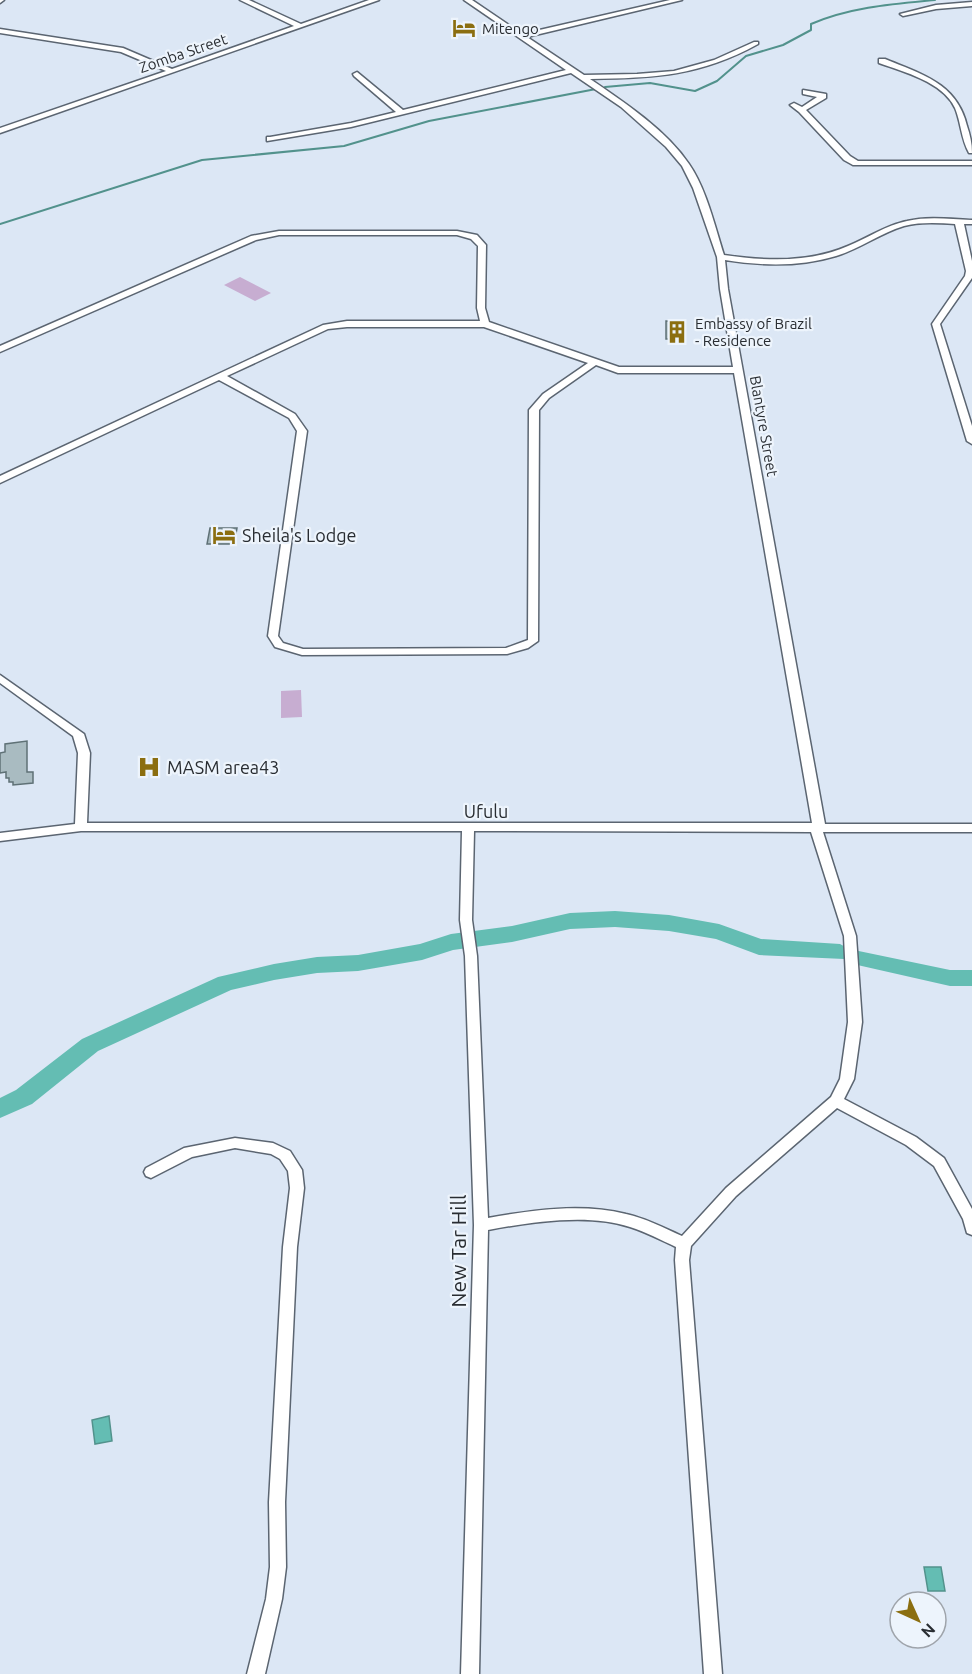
<svg xmlns="http://www.w3.org/2000/svg" width="972" height="1674" font-family="Ubuntu,sans-serif">
  <style>
    .green { fill: #c7add1 }
    .water { fill: #64bdb3; stroke: #52928c; stroke-width: 1.5 }
    .lines { fill: none; stroke-linecap: round; stroke-linejoin: round }
    .stream-far1 { stroke: #52928c; stroke-width: 2 }
    .stream { stroke: #52928c; stroke-width: 4 }
    .river { fill: #64bdb3; fill-rule: evenodd }
    .building { fill: #a9bbc1; stroke: #5f7176; stroke-width: 1.5 }
    .minor-casing { stroke: #5b6571; stroke-width: 3 }
    .minor { fill: #fff; fill-rule: evenodd }
    .labels { text-anchor: middle; dominant-baseline: central; stroke-width: 4.5; stroke-linejoin: round; paint-order: stroke }
    .far-poi-label { font-size: 15px; fill: #292d32; stroke: #edf4fc; text-anchor: start }
    .far-street-label { font-size: 15px; fill: #292d32; stroke: #edf4fc }
    .poi-label { font-size: 18px; fill: #292d32; stroke: #edf4fc; text-anchor: start }
    .street-label { font-size: 18px; fill: #292d32; stroke: #edf4fc }
    .near-street-label { font-size: 21px; fill: #292d32; stroke: #edf4fc }
  </style>
  <rect width="100%" height="100%" fill="#dce7f5"/>
  <path class="green" d="M240,277L271,293L255,301L224,285Z
    M301,690L302,717L281,718V691Z"/>
  <path class="water" d="M109,1416L112,1441L95,1444L92,1420Z
    M924,1567H941L945,1591H928Z"/>
  <g class="lines">
    <path class="stream-far1" d="M605,87L650,83L695,91L717,81L746,56L783,45L811,30V24C851,7 893,4 935,0
      M0,224L202,160L344,146L429,121L596,89"/>
    <path class="stream" d="M969,978L972,983"/>
    <path class="river" d="M615,911L669,915L719,924L761,939L840,944L849,949L950,970H972V986H950L853,964L844,959L759,955L716,939L669,931L615,927L570,929L512,942L453,950L422,960L358,971L317,973L274,980L231,990L98,1051L32,1104L0,1118V1098L16,1090L82,1039L218,977L274,964L317,957L358,955L420,944L451,934L512,926L570,913Z"/>
  </g>
  <path class="building" d="M666,321L685,322L684,339H666Z
    M210,528H237L235,540L232,544H207Z
    M27,741V772H33V783L13,785V782H9V778H6V772L0,773V753L5,752V744Z"/>
  <g class="lines">
    <g class="minor-casing">
      <path id="minor" d="M0,0H4L0,3Z
        M240,0H249L301,24L369,0H379L0,133V128L166,71L121,52L0,33V29L123,48L172,69L294,26Z
        M464,0H472L522,34L670,0H682L527,37L584,75L637,74L674,71L714,60L754,42H758V44C700,76 655,78 590,79C624,102 666,130 689,164C706,188 715,227 724,255C766,261 809,263 848,246C868,238 886,225 907,221C928,216 950,219 972,220V224H964L972,261V278L940,324L972,426V444L967,441L932,324L965,276L966,271L955,224C938,223 921,222 904,226C880,233 860,249 836,256C800,267 762,266 725,260L728,289L825,824H972V832H823L856,936L862,1022L854,1079L844,1099L916,1137L944,1158L972,1209V1235L967,1233L963,1219L934,1166L906,1145L837,1108L736,1196L691,1246L689,1260L722,1674H704L675,1260L676,1247C661,1240 646,1232 630,1227C589,1213 530,1222 488,1230L479,1674H461L474,1225L465,956L460,920L462,831H81L0,841V833L75,824L78,753L73,736L0,683V675L84,734L90,753L87,823H812L734,373H618L596,365L549,398L539,410L538,641L528,648L507,654L302,655L275,647L268,636L297,431L289,418L219,380L0,483V476L323,325L347,321H480L477,308L478,246L471,239L457,235H279L256,240L0,352V346L251,236L279,231H457L477,235L486,245L485,308L489,322L619,367H733L720,289L717,257L693,188L682,166L666,147L621,107L571,73L351,127L267,141V137H270L351,123L396,112L354,76L353,74L357,72L403,110L566,70ZM347,327H484L588,363L543,394L529,410L528,640L506,648L303,649L283,643L278,636L307,431L295,414L227,376L328,329ZM474,831L811,832L844,936L848,1022L840,1079L831,1097L726,1188L682,1236C664,1228 645,1218 626,1214C582,1203 532,1210 488,1218L477,956L472,920Z
        M972,2V6L936,9L903,16L900,14L936,5Z
        M879,59H885C921,74 957,83 967,126C970,135 972,143 972,153H969C961,139 961,122 955,108C943,82 904,72 879,63Z
        M803,90L826,94V98L806,110L850,156L858,161H972V165H853L844,160L799,112L790,105L794,103L802,107L817,97L803,94Z
        M235,1138L273,1143L290,1151L302,1170L304,1188L297,1247L285,1502L286,1567L282,1599L265,1674H247L266,1599L270,1567L269,1502L283,1247L290,1188L288,1171L280,1159L271,1154L235,1148L192,1157L151,1178L146,1176L144,1172L146,1168L184,1148Z"/>
    </g>
    <use href="#minor" class="minor"/>
  </g>
  <defs>
    <g id="hotel-bare" transform="scale(1.8)"><path d="M-6-4.5h1.5V1H6V5H4.5V3h-9V5H-6ZM-4 0a1.8 1.8 0 1 1 3.6 0ZM.5 0V-2.5h3Q6-2.5 6 0Z" fill="#8b6e10" stroke="#edf4fc" stroke-width="2.5" paint-order="stroke"/></g>
    <g id="building-bare" transform="scale(1.8)"><path d="M-4-6H4V6H1V3H-1V6H-4ZM-2.5-4.3h1.7v1.8h-1.7ZM.8-4.3h1.7v1.8H.8ZM-2.5-1h1.7V.8h-1.7ZM.8-1h1.7V.8H.8Z" fill="#8b6e10" stroke="#edf4fc" stroke-width="2.5" paint-order="stroke"/></g>
    <g id="hospital-bare" transform="scale(1.8)"><path d="M-5-5h3v3.5h4V-5h3V5h-3V1.5h-4V5h-3Z" fill="#8b6e10" stroke="#edf4fc" stroke-width="2.5" paint-order="stroke"/></g>
  </defs>
  <g fill-rule="evenodd">
    <use href="#hotel-bare" x="464" y="28"/>
    <use href="#building-bare" x="677" y="332"/>
    <use href="#hotel-bare" x="224" y="535"/>
    <use href="#hospital-bare" x="149" y="767"/>
  </g>
  <g class="labels">
    <g class="far-poi-label">
      <text x="482" y="28">Mitengo</text>
      <text x="695" y="323">Embassy of Brazil<tspan x="695" dy="17">- Residence</tspan></text>
    </g>
    <g class="far-street-label">
      <text transform="translate(183 53) rotate(-19)">Zomba Street</text>
      <text transform="translate(764 426) rotate(80)">Blantyre Street</text>
    </g>
    <g class="poi-label">
      <text x="242" y="535">Sheila's Lodge</text>
      <text x="167" y="767">MASM area43</text>
    </g>
    <g class="street-label">
      <text x="486" y="811">Ufulu</text>
    </g>
    <g class="near-street-label">
      <text transform="translate(458 1251) rotate(-90)">New Tar Hill</text>
    </g>
  </g>
  <g transform="translate(918 1620) rotate(135)"><circle r="28" fill="#edf4fc" stroke="#9fa4ab" stroke-width="1.5"/>
  <path d="M0-4.5L10 22L0 15L-10 22Z" fill="#8b6e10"/>
  <text y="-9" font-size="16" font-weight="bold" text-anchor="middle" fill="#292d32">N</text>
  </g>
</svg>
